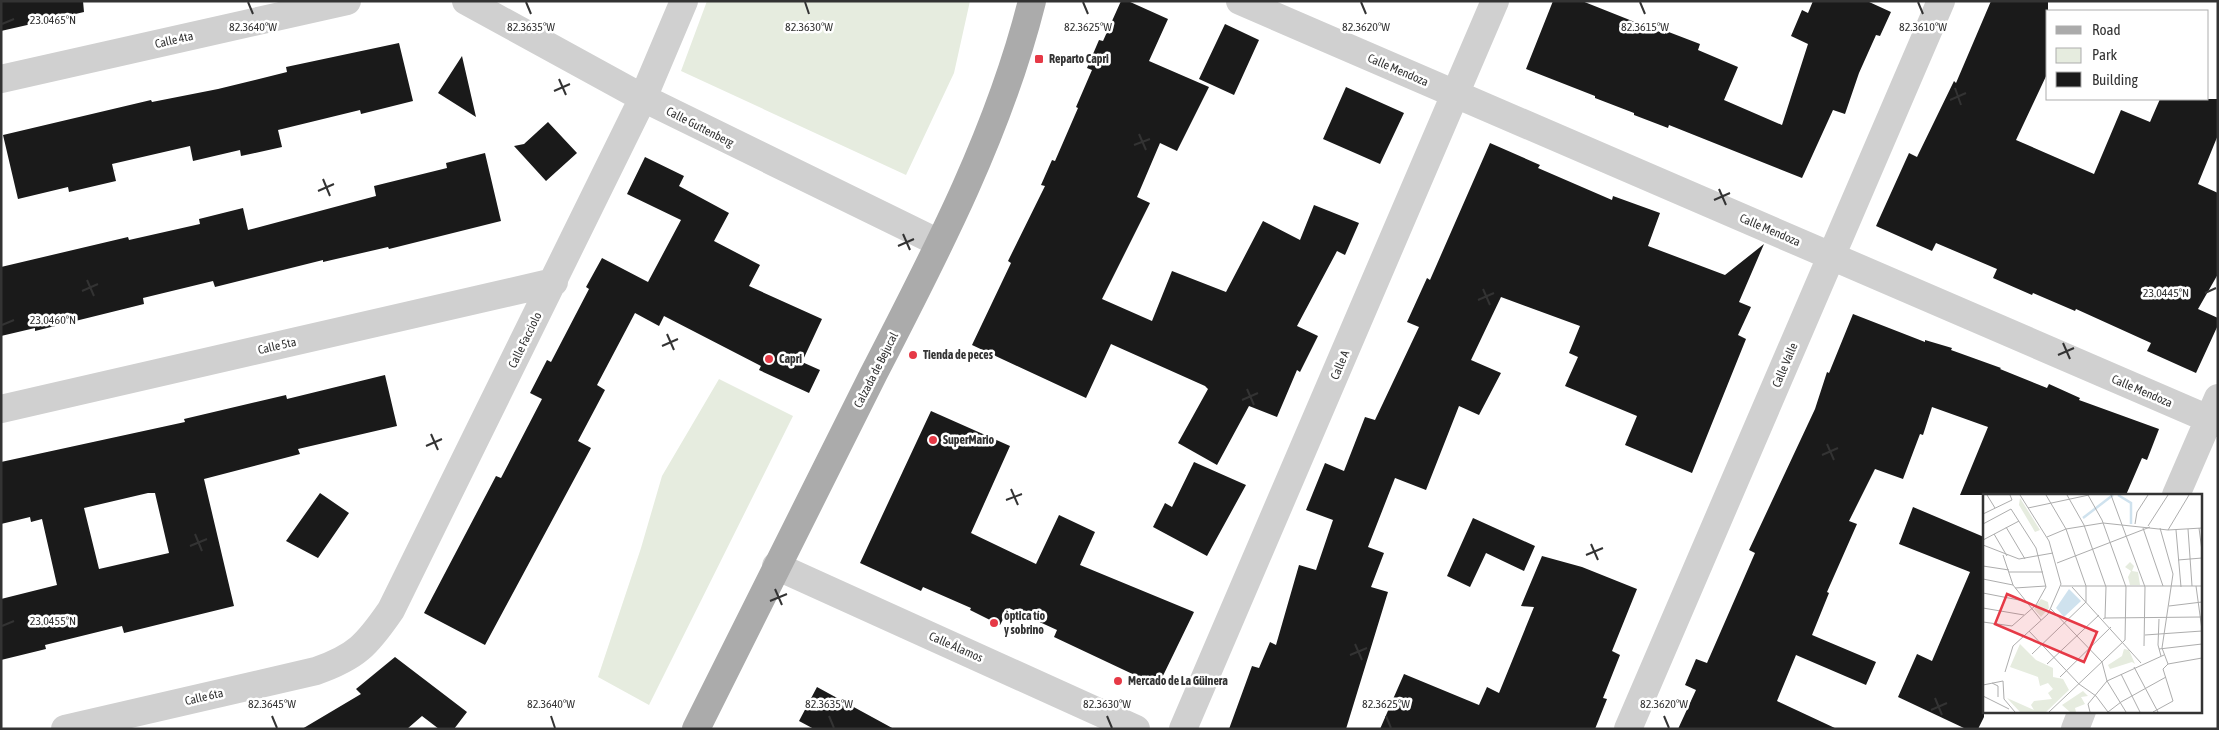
<svg xmlns="http://www.w3.org/2000/svg" width="2219" height="730" font-family="'Asap Condensed',sans-serif">
  <style>
    .green { fill: #e6ecdf }
    .building { fill: #1a1a1a; fill-rule: evenodd }
    .lines { fill: none; stroke-linecap: round; stroke-linejoin: round }
    .minor { stroke: #d0d0d0; stroke-width: 28 }
    .primary { stroke: #ababab; stroke-width: 28 }
    .ticks { fill: none; stroke: #333; stroke-width: 2 }
    .poi-dot { fill: #e63946; stroke: #fff; stroke-width: 2 }
    .labels { text-anchor: middle; dominant-baseline: central; stroke-width: 5; stroke-linejoin: round; paint-order: stroke }
    .street-label { font-size: 12px; fill: #333; stroke: #fff }
    .poi-label { font-size: 12px; font-weight: bold; fill: #333; stroke: #fff; text-anchor: start }
    .inset-river { fill: none; stroke: #cfe2ee; stroke-width: 2.5 }
    .inset-road { fill: none; stroke: #adadad; stroke-width: 1 }
    .view { fill: #e63946; fill-opacity: 0.15; stroke: #e63946; stroke-width: 2.5 }
    .inset-edge { fill: none; stroke: #333; stroke-width: 2.5 }
    .ticks-label { font-size: 12px; text-anchor: middle; fill: #333; stroke: #fff; stroke-width: 5; stroke-linejoin: round; paint-order: stroke }
  </style>
  <rect width="100%" height="100%" fill="#fff"/>
  <path class="green" d="M707,1H970L954,73L906,175L681,71Z
    M719,379L793,416L649,705L598,677L641,548L662,476Z"/>
  <path class="building" d="M1,1H83L84,12L1,31Z
    M1121,1H1128L1168,19L1149,61L1209,87L1177,151L1160,143L1137,197L1150,203L1102,299L1152,321L1172,271L1226,292L1263,221L1300,240L1314,205L1359,223L1345,255L1337,251L1297,326L1318,336L1300,372L1297,370L1277,417L1249,406L1217,465L1178,443L1208,389L1205,386L1111,344L1086,398L972,345L1011,263L1008,261L1045,186L1041,185L1052,160L1055,161L1078,108L1076,107L1092,70L1087,68L1099,40L1103,41Z
    M1553,1H1582L1665,34L1666,31L1700,44L1698,50L1738,67L1724,100L1782,125L1808,44L1791,36L1802,10L1808,13L1813,1H1867L1891,12L1880,36L1876,35L1859,73L1845,114L1833,110L1802,178L1669,125L1668,128L1634,115V113L1595,98V96L1526,69Z
    M1991,1H2048V72L2016,140L2094,174L2121,110L2150,122L2160,99H2218V135L2198,184L2218,193V274L2198,309L2218,318V325L2196,373L2147,351L2151,343L2076,309L2075,311L2033,293L2032,295L1993,278L1997,269L1936,243L1932,251L1876,226L1909,153L1917,157L1954,81L1956,83Z
    M1225,24L1259,40L1234,95L1199,79Z
    M399,43L413,101L361,114L360,110L278,130L282,147L241,156L240,150L193,161L190,146L112,164L116,181L69,192L68,187L18,199L3,135L151,100L152,102L218,89L287,72L286,67Z
    M462,56L476,117L438,93Z
    M1346,87L1404,113L1380,164L1323,139Z
    M548,122L577,153L546,181L514,146L524,144Z
    M1490,143L1540,165L1538,168L1612,200L1613,196L1660,213L1648,246L1725,275L1764,244L1739,302L1751,307L1738,335L1746,339L1692,473L1625,445L1637,416L1565,386L1578,357L1569,353L1580,326L1501,297L1471,360L1501,373L1479,415L1459,406L1426,490L1395,478L1368,547L1384,553L1371,587L1388,592L1346,729H1229L1252,666L1259,668L1270,642L1276,645L1299,565L1316,570L1333,520L1306,510L1325,463L1344,471L1365,417L1375,420L1419,327L1407,322L1427,278L1430,280Z
    M485,153L501,221L389,249L388,247L323,262V260L215,287L213,281L143,298L144,304L35,331V328L1,336V267L128,237L129,240L200,224L199,219L243,208L248,230L376,196L374,186L447,168L446,163Z
    M645,157L684,176L679,186L729,213L714,241L760,265L749,286L822,319L802,362L820,370L809,393L759,370L761,366L664,316L659,326L635,313L597,385L605,390L578,441L591,448L485,645L424,613L496,476L501,478L542,399L530,393L547,360L551,362L589,289L586,287L602,258L648,282L681,220L627,194Z
    M1853,314L1925,342V340L1952,348L1951,350L2001,368L2000,369L2047,388L2049,384L2080,398L2079,400L2159,429L2147,460L2142,458L2126,495H1960L1988,427L1932,407L1923,435L1920,434L1903,479L1875,469L1849,521L1857,524L1827,592L1829,593L1812,635L1876,662L1866,685L1796,655L1777,701L1837,729H1678L1696,690L1685,685L1696,659L1707,663L1755,553L1749,550L1815,409L1827,372L1829,373Z
    M385,375L397,426L298,449L300,454L204,479L234,606L124,633L122,626L45,645L46,649L1,660V599L57,585L42,519L31,522L30,517L1,524V462L185,422L184,419L286,395L287,399ZM148,493H155L169,553L99,569L84,508Z
    M931,411L1010,446L971,533L1036,564L1059,515L1095,532L1080,565L1194,612L1158,686L1054,637L1057,630L1009,608L1000,625L970,610L971,608L923,587L921,591L860,563Z
    M1194,462L1246,485L1207,556L1153,527L1165,503L1172,507Z
    M320,493L349,513L318,558L286,541Z
    M1913,507L1984,537V717L1978,729H1966L1898,697L1917,654L1932,661L1970,572L1899,544Z
    M1473,518L1535,546L1524,571L1486,553L1470,587L1447,576Z
    M1542,556L1582,567L1637,589L1612,651L1620,655L1603,698L1607,699L1595,729H1380L1404,674L1479,705L1487,687L1499,693L1534,607L1521,606Z
    M395,657L467,712L454,729H439L422,716L407,729H302L361,694L356,689Z
    M817,687L894,729H814L799,721Z"/>
  <g class="lines">
    <path class="minor" d="M466,1L643,98L939,243
      M1240,1L2218,423
      M1,79L347,1
      M1,409L554,282
      M2176,495L2218,398
      M776,566L1136,729
      M65,729L316,671C356,657 367,645 391,610L643,98L684,1
      M1183,729L1495,1
      M1628,729L1941,1
      M2075,729L2082,711"/>
    <path class="primary" d="M696,729C754,611 813,493 873,375C935,255 999,133 1032,1"/>
  </g>
  <path class="ticks" d="M248,2L253,14M526,2L531,14M805,2L809,14M1083,2L1088,14M1361,2L1366,14M1640,2L1645,14M1918,2L1923,14M2,24L14,19M559,79L566,95M1955,88L1961,105M554,91L570,84M1950,100L1966,93M1139,134L1146,150M1134,145L1150,139M323,179L330,196M1719,189L1726,205M318,191L334,184M1714,200L1730,193M903,234L910,250M898,246L914,239M87,280L94,296M1483,289L1490,305M82,291L98,284M2205,293L2216,288M1478,300L1494,293M2,325L14,320M667,334L674,350M2063,343L2070,359M662,346L678,339M2058,355L2074,348M1247,389L1254,405M1242,400L1258,393M431,434L438,450M1827,444L1834,460M426,446L442,439M1822,455L1838,448M1011,489L1018,505M1006,500L1022,494M195,534L202,551M1591,544L1598,560M190,546L207,539M1586,555L1603,548M775,589L782,605M770,601L787,594M2,626L14,621M1355,644L1362,660M1350,655L1367,648M1935,698L1942,715M1931,710L1947,703M272,716L277,728M551,716L555,728M829,716L834,728M1107,716L1112,728M1386,716L1391,728M1664,716L1669,728"/>
  <g class="poi-dot">
    <rect x="1034" y="54" width="10" height="10" rx="2.5"/>
    <circle cx="913" cy="355" r="5"/>
    <circle cx="769" cy="359" r="5"/>
    <circle cx="933" cy="440" r="5"/>
    <circle cx="994" cy="623" r="5"/>
    <circle cx="1118" cy="681" r="5"/>
  </g>
  <g class="labels">
    <g class="street-label">
      <text transform="translate(174 40) rotate(-13)">Calle 4ta</text>
      <text transform="translate(1398 70) rotate(23)">Calle Mendoza</text>
      <text transform="translate(700 127) rotate(27)">Calle Guttenberg</text>
      <text transform="translate(1770 230) rotate(23)">Calle Mendoza</text>
      <text transform="translate(525 340) rotate(-64)">Calle Facciolo</text>
      <text transform="translate(277 346) rotate(-13)">Calle 5ta</text>
      <text transform="translate(1340 365) rotate(-67)">Calle A</text>
      <text transform="translate(1785 365) rotate(-67)">Calle Valle</text>
      <text transform="translate(876 370) rotate(-63)">Calzada de Bejucal</text>
      <text transform="translate(2142 391) rotate(23)">Calle Mendoza</text>
      <text transform="translate(956 647) rotate(24)">Calle Álamos</text>
      <text transform="translate(204 697) rotate(-13)">Calle 6ta</text>
    </g>
    <g class="poi-label">
      <text x="1049" y="59">Reparto Capri</text>
      <text x="923" y="355">Tienda de peces</text>
      <text x="779" y="359">Capri</text>
      <text x="943" y="440">SuperMario</text>
      <text x="1004" y="616">óptica tío<tspan x="1004" dy="14">y sobrino</tspan></text>
      <text x="1128" y="681">Mercado de La Güinera</text>
    </g>
  </g>
  <g transform="translate(1983 494)">
    <rect width="219" height="219" fill="#fff"/>
    <path d="M37,4L57,36L52,38L36,11ZM147,68L151,72L149,77L155,78L157,91H147L145,83L148,77L142,73ZM58,105L65,108L66,114L58,123L51,115ZM37,150L53,166L70,174V183L80,185L86,196L63,218H37L24,204L51,216L48,211L51,207L69,205L65,199L70,195L65,189L57,192L55,183L27,173ZM141,155L146,156L152,170L149,168L127,175L125,171L139,162ZM100,197L105,202L98,203L102,210L92,214L93,218H87L79,211Z" fill="#e6ecdf"/>
    <path d="M86,95L98,107L81,123L73,114Z" fill="#cfe2ee"/>
    <path class="inset-river" d="M135,1L148,9V30M100,24L130,1"/>
    <path class="inset-road" d="M4,1L12,14M84,1L101,31L123,93L122,124L120,125M128,1L162,93L161,152M45,14L106,1M0,20L29,6L27,1M0,30L28,15L53,54L63,93L53,111L29,132L0,128M152,30L154,18L165,1M165,32L185,1M23,33L42,65M160,34L180,92M177,34L190,80L179,154L185,170M216,34L219,57M205,35L209,92M185,36L206,1M193,36L198,93M11,40L24,62M64,43L83,35L120,29L185,36L219,34M0,46L36,27M0,51L36,65L70,59M20,61L30,91L58,126M195,66L219,64M74,69L167,33M0,72L26,76M26,78H60M0,85L30,91M78,92H219M213,92L219,136M89,93L158,169M32,94L63,92M0,99L41,107M186,112L219,108M0,114L41,121M68,115L119,168L124,187L143,218M122,124L219,123M176,125L175,151L178,162M46,137L96,190L113,202L125,218M162,141L219,137M176,155L219,150M49,160L103,108V92L83,35L63,1M64,170L116,121M185,170L219,164M151,173L175,218M22,178L30,152L65,120L78,90L66,47L37,1M138,180L157,218M77,183L128,133M9,189L15,192V203M0,191L20,187L21,205L32,218M0,202L26,215M66,218L142,146L143,93L119,26L105,1M107,218L105,210L124,187L181,161M125,218L138,208L183,183M170,218L190,207L180,175L185,170"/>
    <path class="view" d="M24,100L114,138L101,168L12,130Z"/>
    <rect width="219" height="219" class="inset-edge"/>
  </g>
  <g class="ticks-label">
    <text x="53" y="24">23.0465°N</text>
    <text x="253" y="31">82.3640°W</text>
    <text x="531" y="31">82.3635°W</text>
    <text x="809" y="31">82.3630°W</text>
    <text x="1088" y="31">82.3625°W</text>
    <text x="1366" y="31">82.3620°W</text>
    <text x="1645" y="31">82.3615°W</text>
    <text x="1923" y="31">82.3610°W</text>
    <text x="2166" y="297">23.0445°N</text>
    <text x="53" y="324">23.0460°N</text>
    <text x="53" y="625">23.0455°N</text>
    <text x="272" y="708">82.3645°W</text>
    <text x="551" y="708">82.3640°W</text>
    <text x="829" y="708">82.3635°W</text>
    <text x="1107" y="708">82.3630°W</text>
    <text x="1386" y="708">82.3625°W</text>
    <text x="1664" y="708">82.3620°W</text>
  </g>
  <rect width="2219" height="730" fill="none" stroke="#333333" stroke-width="5"/>
  <rect x="2046" y="10" width="162" height="90" fill="#ffffff" stroke="#adadad"/>
  <rect x="2056" y="26" width="25" height="8" fill="#ababab" stroke="#adadad"/>
  <text x="2092" y="35" font-size="15" fill="#333333">Road</text>
  <rect x="2056" y="48" width="25" height="15" fill="#e6ecdf" stroke="#adadad"/>
  <text x="2092" y="60" font-size="15" fill="#333333">Park</text>
  <rect x="2056" y="72" width="25" height="15" fill="#1a1a1a" stroke="#adadad"/>
  <text x="2092" y="85" font-size="15" fill="#333333">Building</text>
</svg>
